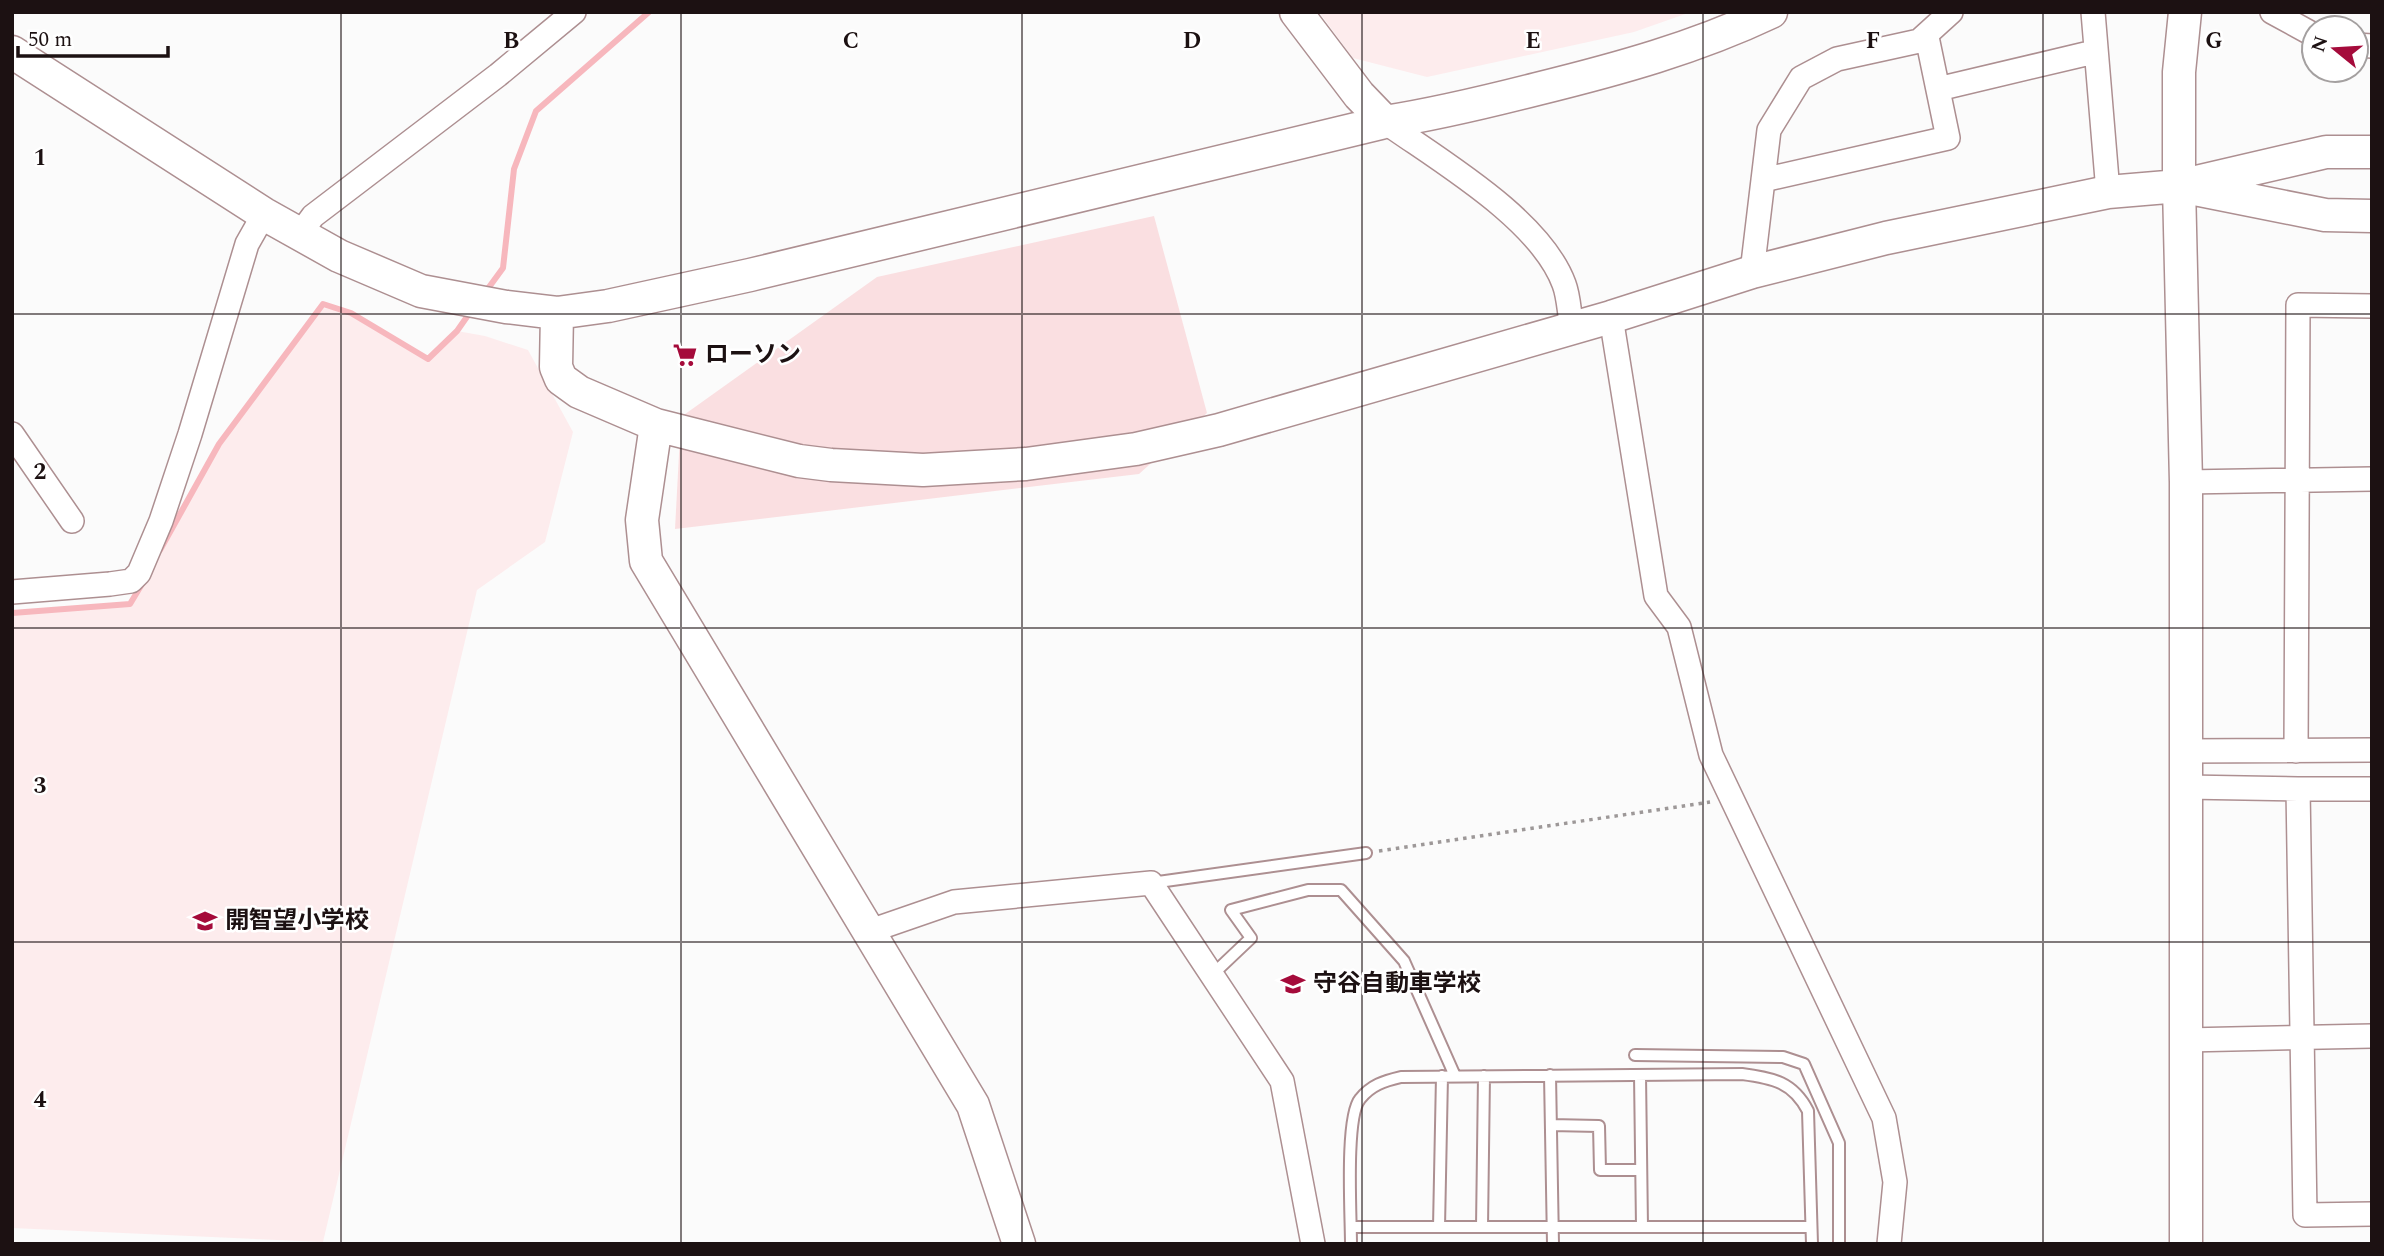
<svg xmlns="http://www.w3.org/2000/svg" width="2384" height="1256" font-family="Spectral,'Noto Sans JP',serif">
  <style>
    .built { fill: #fdeced }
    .green { fill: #fadfe1 }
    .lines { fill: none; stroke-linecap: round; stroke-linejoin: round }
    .stream { stroke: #f7b7bd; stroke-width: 6 }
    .lane-casing { stroke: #ad8f91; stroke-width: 14 }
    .street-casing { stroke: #ad8f91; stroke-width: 26 }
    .secondary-casing { stroke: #ad8f91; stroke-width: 35 }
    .path { stroke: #9d9898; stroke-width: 3.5; stroke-dasharray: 3.5 5; stroke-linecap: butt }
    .lane { stroke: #fff; stroke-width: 10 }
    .street { stroke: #fff; stroke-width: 23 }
    .secondary { stroke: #fff; stroke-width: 32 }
    .grid { fill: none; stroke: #1c1112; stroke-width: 2; stroke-opacity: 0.55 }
    .labels { text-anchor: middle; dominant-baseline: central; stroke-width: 5; stroke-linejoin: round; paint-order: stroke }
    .poi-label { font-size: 24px; font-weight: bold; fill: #1c1112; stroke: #fff; text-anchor: start }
    .grid-label { font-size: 23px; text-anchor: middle; font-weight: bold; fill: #1c1112; stroke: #fff; stroke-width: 5; stroke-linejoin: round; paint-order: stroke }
  </style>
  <rect width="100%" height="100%" fill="#fbfbfb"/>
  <path class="built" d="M1319,12H1691L1634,32L1427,77L1353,58Z
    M323,308L351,313L428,359L457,331L485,336L528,350L573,432L545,542L477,590L323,1242L12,1228V613L131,604L221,442Z"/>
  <path class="green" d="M1154,216L1207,413L1139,474L675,529L681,417L877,277Z"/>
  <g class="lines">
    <path class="stream" d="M484,294L503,268L514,169L536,111L649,12
      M160,550L219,444L323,304L351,313L428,359L457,331L471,311
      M12,613L130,604L142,584"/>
    <g class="lane-casing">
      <path id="lane" d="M1151,883L1366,853
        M1212,975L1251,938L1231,910L1308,890H1341L1404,961L1455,1076
        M1635,1055L1783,1057L1804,1064L1839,1143V1244
        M1550,1075L1553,1244
        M1640,1075L1642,1227
        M1551,1125L1599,1126L1600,1170H1641
        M1351,1227H1811
        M1439,1227L1442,1076
        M1482,1227L1484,1076
        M1351,1244C1351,1216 1345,1117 1360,1099C1371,1085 1384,1081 1401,1077L1742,1074C1773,1078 1793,1082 1808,1111L1812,1244"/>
    </g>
    <g class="street-casing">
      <path id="street" d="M2093,12L2108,192
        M2272,12L2314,35
        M2356,45L2372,46
        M1938,89L2094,52
        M1385,122C1440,161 1540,219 1564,284C1569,297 1569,313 1572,327
        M1763,180L1948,138L1927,37
        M299,235L313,216L498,75L574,12
        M1752,272L1769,130L1801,78L1837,59L1919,41L1951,12
        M1611,317L1656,596L1679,627L1711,755L1884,1118L1895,1182L1889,1244
        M12,434L72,521
        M2186,482L2372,479
        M12,592L110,584L131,581L139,573L161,521L190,434L247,244L264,214
        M2186,751L2372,750
        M2296,751L2298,305L2372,306
        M2186,787L2298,789L2305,1215L2372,1214
        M2298,789H2372
        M870,931L954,902L1151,883L1282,1081L1313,1244
        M2186,1040L2372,1036"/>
    </g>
    <g class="secondary-casing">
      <path id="secondary" d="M1296,12L1359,95L1385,122
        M2185,12L2179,72V186L2186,482V1244
        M12,52L264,214L339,256L421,291L506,307L557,313L608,306L750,275L1385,122C1437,114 1486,102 1537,89C1618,69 1695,48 1771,12
        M2190,188L2325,215L2372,216
        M557,313L556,367L561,379L579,392L656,425L799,461L831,465L923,470L1026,464L1136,449L1219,430L1611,317L1752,272L1886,238L2108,192L2179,186L2326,152H2372
        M656,425L642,520L646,561L973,1105L1019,1244"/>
    </g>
    <path class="path" d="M1379,851L1710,802"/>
    <use href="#lane" class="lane"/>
    <use href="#street" class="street"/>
    <use href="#secondary" class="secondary"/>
  </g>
  <path class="grid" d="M341,12V1244M681,12V1244M1022,12V1244M1362,12V1244M1703,12V1244M2043,12V1244M12,314H2372M12,628H2372M12,942H2372"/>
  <defs>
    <g id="supermarket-bare" transform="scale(1.89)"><path d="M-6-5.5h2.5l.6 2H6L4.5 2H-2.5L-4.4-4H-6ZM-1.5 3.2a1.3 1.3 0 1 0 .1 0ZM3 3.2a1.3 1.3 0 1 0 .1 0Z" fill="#a50b3b" stroke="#fff" stroke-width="2.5" paint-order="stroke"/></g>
    <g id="school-bare" transform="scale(1.89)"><path d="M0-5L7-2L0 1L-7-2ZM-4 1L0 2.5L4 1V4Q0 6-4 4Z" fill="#a50b3b" stroke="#fff" stroke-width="2.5" paint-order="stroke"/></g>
  </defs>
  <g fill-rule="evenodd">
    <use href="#supermarket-bare" x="685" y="355"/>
    <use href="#school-bare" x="205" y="921"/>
    <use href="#school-bare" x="1293" y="984"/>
  </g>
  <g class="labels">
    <g class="poi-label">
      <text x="705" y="355">ローソン</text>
      <text x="225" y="921">開智望小学校</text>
      <text x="1313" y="984">守谷自動車学校</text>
    </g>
  </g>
  <g class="grid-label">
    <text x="511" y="48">B</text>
    <text x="851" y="48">C</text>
    <text x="1192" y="48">D</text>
    <text x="1533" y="48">E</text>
    <text x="1873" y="48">F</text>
    <text x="2214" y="48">G</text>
    <text x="40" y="165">1</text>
    <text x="40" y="479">2</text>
    <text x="40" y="793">3</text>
    <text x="40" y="1107">4</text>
  </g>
  <rect width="2384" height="1256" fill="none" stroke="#1c1112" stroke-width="28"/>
  <g transform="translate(2335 49) rotate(288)"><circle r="33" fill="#ffffff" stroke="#a4a0a0" stroke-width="2"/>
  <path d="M0-5L12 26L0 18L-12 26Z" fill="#a50b3b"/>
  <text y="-10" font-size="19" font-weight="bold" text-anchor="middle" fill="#1c1112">N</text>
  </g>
  <path d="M18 46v10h150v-10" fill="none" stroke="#1c1112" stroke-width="3.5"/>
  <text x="28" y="46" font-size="21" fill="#1c1112" stroke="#ffffff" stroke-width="5" paint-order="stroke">50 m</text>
</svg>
